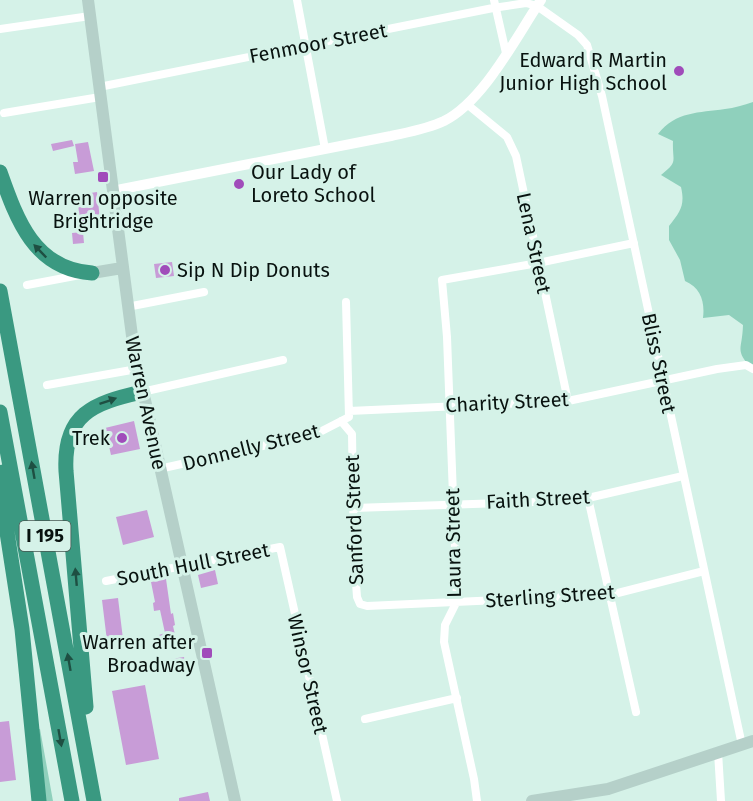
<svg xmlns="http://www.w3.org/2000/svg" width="753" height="801" font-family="'Fira Sans',sans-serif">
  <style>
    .green { fill: #8fd0bc }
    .building { fill: #c89cd7 }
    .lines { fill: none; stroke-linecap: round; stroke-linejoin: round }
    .minor { stroke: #fff; stroke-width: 8 }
    .tertiary { stroke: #fff; stroke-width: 10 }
    .secondary { stroke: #b5d0c9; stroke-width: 12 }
    .motorway { stroke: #3a9981; stroke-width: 15 }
    .oneway { fill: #1e4f42 }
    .poi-dot { fill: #a04cba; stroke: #d5f2e8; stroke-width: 2 }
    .labels { text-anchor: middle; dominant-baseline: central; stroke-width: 6; stroke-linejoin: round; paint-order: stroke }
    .shield { fill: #d5f2e8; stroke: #465550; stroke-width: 1.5 }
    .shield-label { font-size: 18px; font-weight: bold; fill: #08120f }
    .street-label { font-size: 20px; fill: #08120f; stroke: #d5f2e8 }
    .poi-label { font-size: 20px; fill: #08120f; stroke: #d5f2e8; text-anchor: end }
  </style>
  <rect width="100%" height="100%" fill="#d5f2e8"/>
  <path class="green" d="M753,102V371C734,348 742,353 743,325L729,315L703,318C705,302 701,288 685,281L680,260L669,240V226C681,211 685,205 681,187L661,175C679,161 672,162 673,141L658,134C676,111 699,113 725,109C734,108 744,105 753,102Z
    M40,729L53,801H42L37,730Z"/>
  <path class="building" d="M72,140L74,146L53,151L51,144Z
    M88,142L94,171L75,174L73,162H78L75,144Z
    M97,192L100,220L80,222L77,195Z
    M83,232L84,243L73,244L72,233Z
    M172,262L174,276L156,278L154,264Z
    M134,421L140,449L111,455L105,428Z
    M147,510L154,537L123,545L116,517Z
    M215,570L218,584L201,588L198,575Z
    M166,579L171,614L173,613L175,625L173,626L176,639L161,644L159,635L165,633L160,610L154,611L153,603L155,602L151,582Z
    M118,598L123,639L107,641L102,600Z
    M184,657L186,667L173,669L171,659Z
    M145,685L159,759L126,765L112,691Z
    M9,721L16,780L0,782V722Z
    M208,792L210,801H179V798Z"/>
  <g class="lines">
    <path class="minor" d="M297,0L325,149
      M494,0L506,53
      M0,29L90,16
      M99,87L493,8L526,3L537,6L578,35L587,45L602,96L742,745
      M468,105L507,137L516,156L568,401
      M4,113L100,97
      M27,285L80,275
      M127,307L204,292
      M47,385L137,369
      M142,392L283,360
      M349,411L568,401L717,369L746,365L753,369
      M341,421L352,434L354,556L357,597L360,604L367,606L610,595L704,571
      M159,469L316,434L349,417L346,302
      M588,498L636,712
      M354,508L534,502L588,498L683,476
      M106,581L280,547L337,801
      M365,719L457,698
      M718,752L721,801
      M477,801L474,779L444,642L445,625L457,601L447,337L442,280L538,263L634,243"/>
    <path class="tertiary" d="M112,191L391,136C409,132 427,129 444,121C484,101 516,37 541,0"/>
    <path class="secondary" d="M88,0L134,351L235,801
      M92,273L122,268
      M532,801L608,789L753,741"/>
    <path class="motorway" d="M0,172C17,220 34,269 92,273
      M0,291L94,801
      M0,412L72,801
      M3,472L6,526L22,629L39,801
      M86,707L66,471C63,414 93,403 142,392"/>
  </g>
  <defs><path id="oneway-solid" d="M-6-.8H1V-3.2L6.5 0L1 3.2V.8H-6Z" transform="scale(1.5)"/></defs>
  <g class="oneway">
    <use href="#oneway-solid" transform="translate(40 251) rotate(-134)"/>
    <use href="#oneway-solid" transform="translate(108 401) rotate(-19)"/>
    <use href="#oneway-solid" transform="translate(33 470) rotate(-100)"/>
    <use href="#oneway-solid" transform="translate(76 577) rotate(-95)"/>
    <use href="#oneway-solid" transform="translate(69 662) rotate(-100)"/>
    <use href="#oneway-solid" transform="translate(60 738) rotate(80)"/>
  </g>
  <g class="poi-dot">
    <circle cx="679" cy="71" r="6"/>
    <rect x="97" y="171" width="12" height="12" rx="3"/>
    <circle cx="239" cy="184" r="6"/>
    <circle cx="165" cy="270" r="6"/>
    <circle cx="122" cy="438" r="6"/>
    <rect x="201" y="647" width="12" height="12" rx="3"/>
  </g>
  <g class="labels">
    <rect class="shield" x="19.5" y="521" width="51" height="30" rx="4.5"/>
    <g class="shield-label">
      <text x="45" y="536">I 195</text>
    </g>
    <g class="street-label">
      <text transform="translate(318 43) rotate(-11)">Fenmoor Street</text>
      <text transform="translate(534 243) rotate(78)">Lena Street</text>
      <text transform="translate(659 363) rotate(78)">Bliss Street</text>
      <text transform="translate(507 402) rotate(-3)">Charity Street</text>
      <text transform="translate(146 403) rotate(78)">Warren Avenue</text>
      <text transform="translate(251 447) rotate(-14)">Donnelly Street</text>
      <text transform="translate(538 499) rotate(-3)">Faith Street</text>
      <text transform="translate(354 520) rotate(-92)">Sanford Street</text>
      <text transform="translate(453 543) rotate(-91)">Laura Street</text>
      <text transform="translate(193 564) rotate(-11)">South Hull Street</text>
      <text transform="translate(550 596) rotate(-4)">Sterling Street</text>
      <text transform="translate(308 674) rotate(77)">Winsor Street</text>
    </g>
    <g class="poi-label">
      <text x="667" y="60">Edward R Martin<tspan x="667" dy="23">Junior High School</tspan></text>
      <text x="251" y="172" text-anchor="start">Our Lady of<tspan x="251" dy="23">Loreto School</tspan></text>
      <text x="103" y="198" text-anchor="middle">Warren opposite<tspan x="103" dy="23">Brightridge</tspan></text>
      <text x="177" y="270" text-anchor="start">Sip N Dip Donuts</text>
      <text x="110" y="438">Trek</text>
      <text x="195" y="642">Warren after<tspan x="195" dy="23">Broadway</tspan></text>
    </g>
  </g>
</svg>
